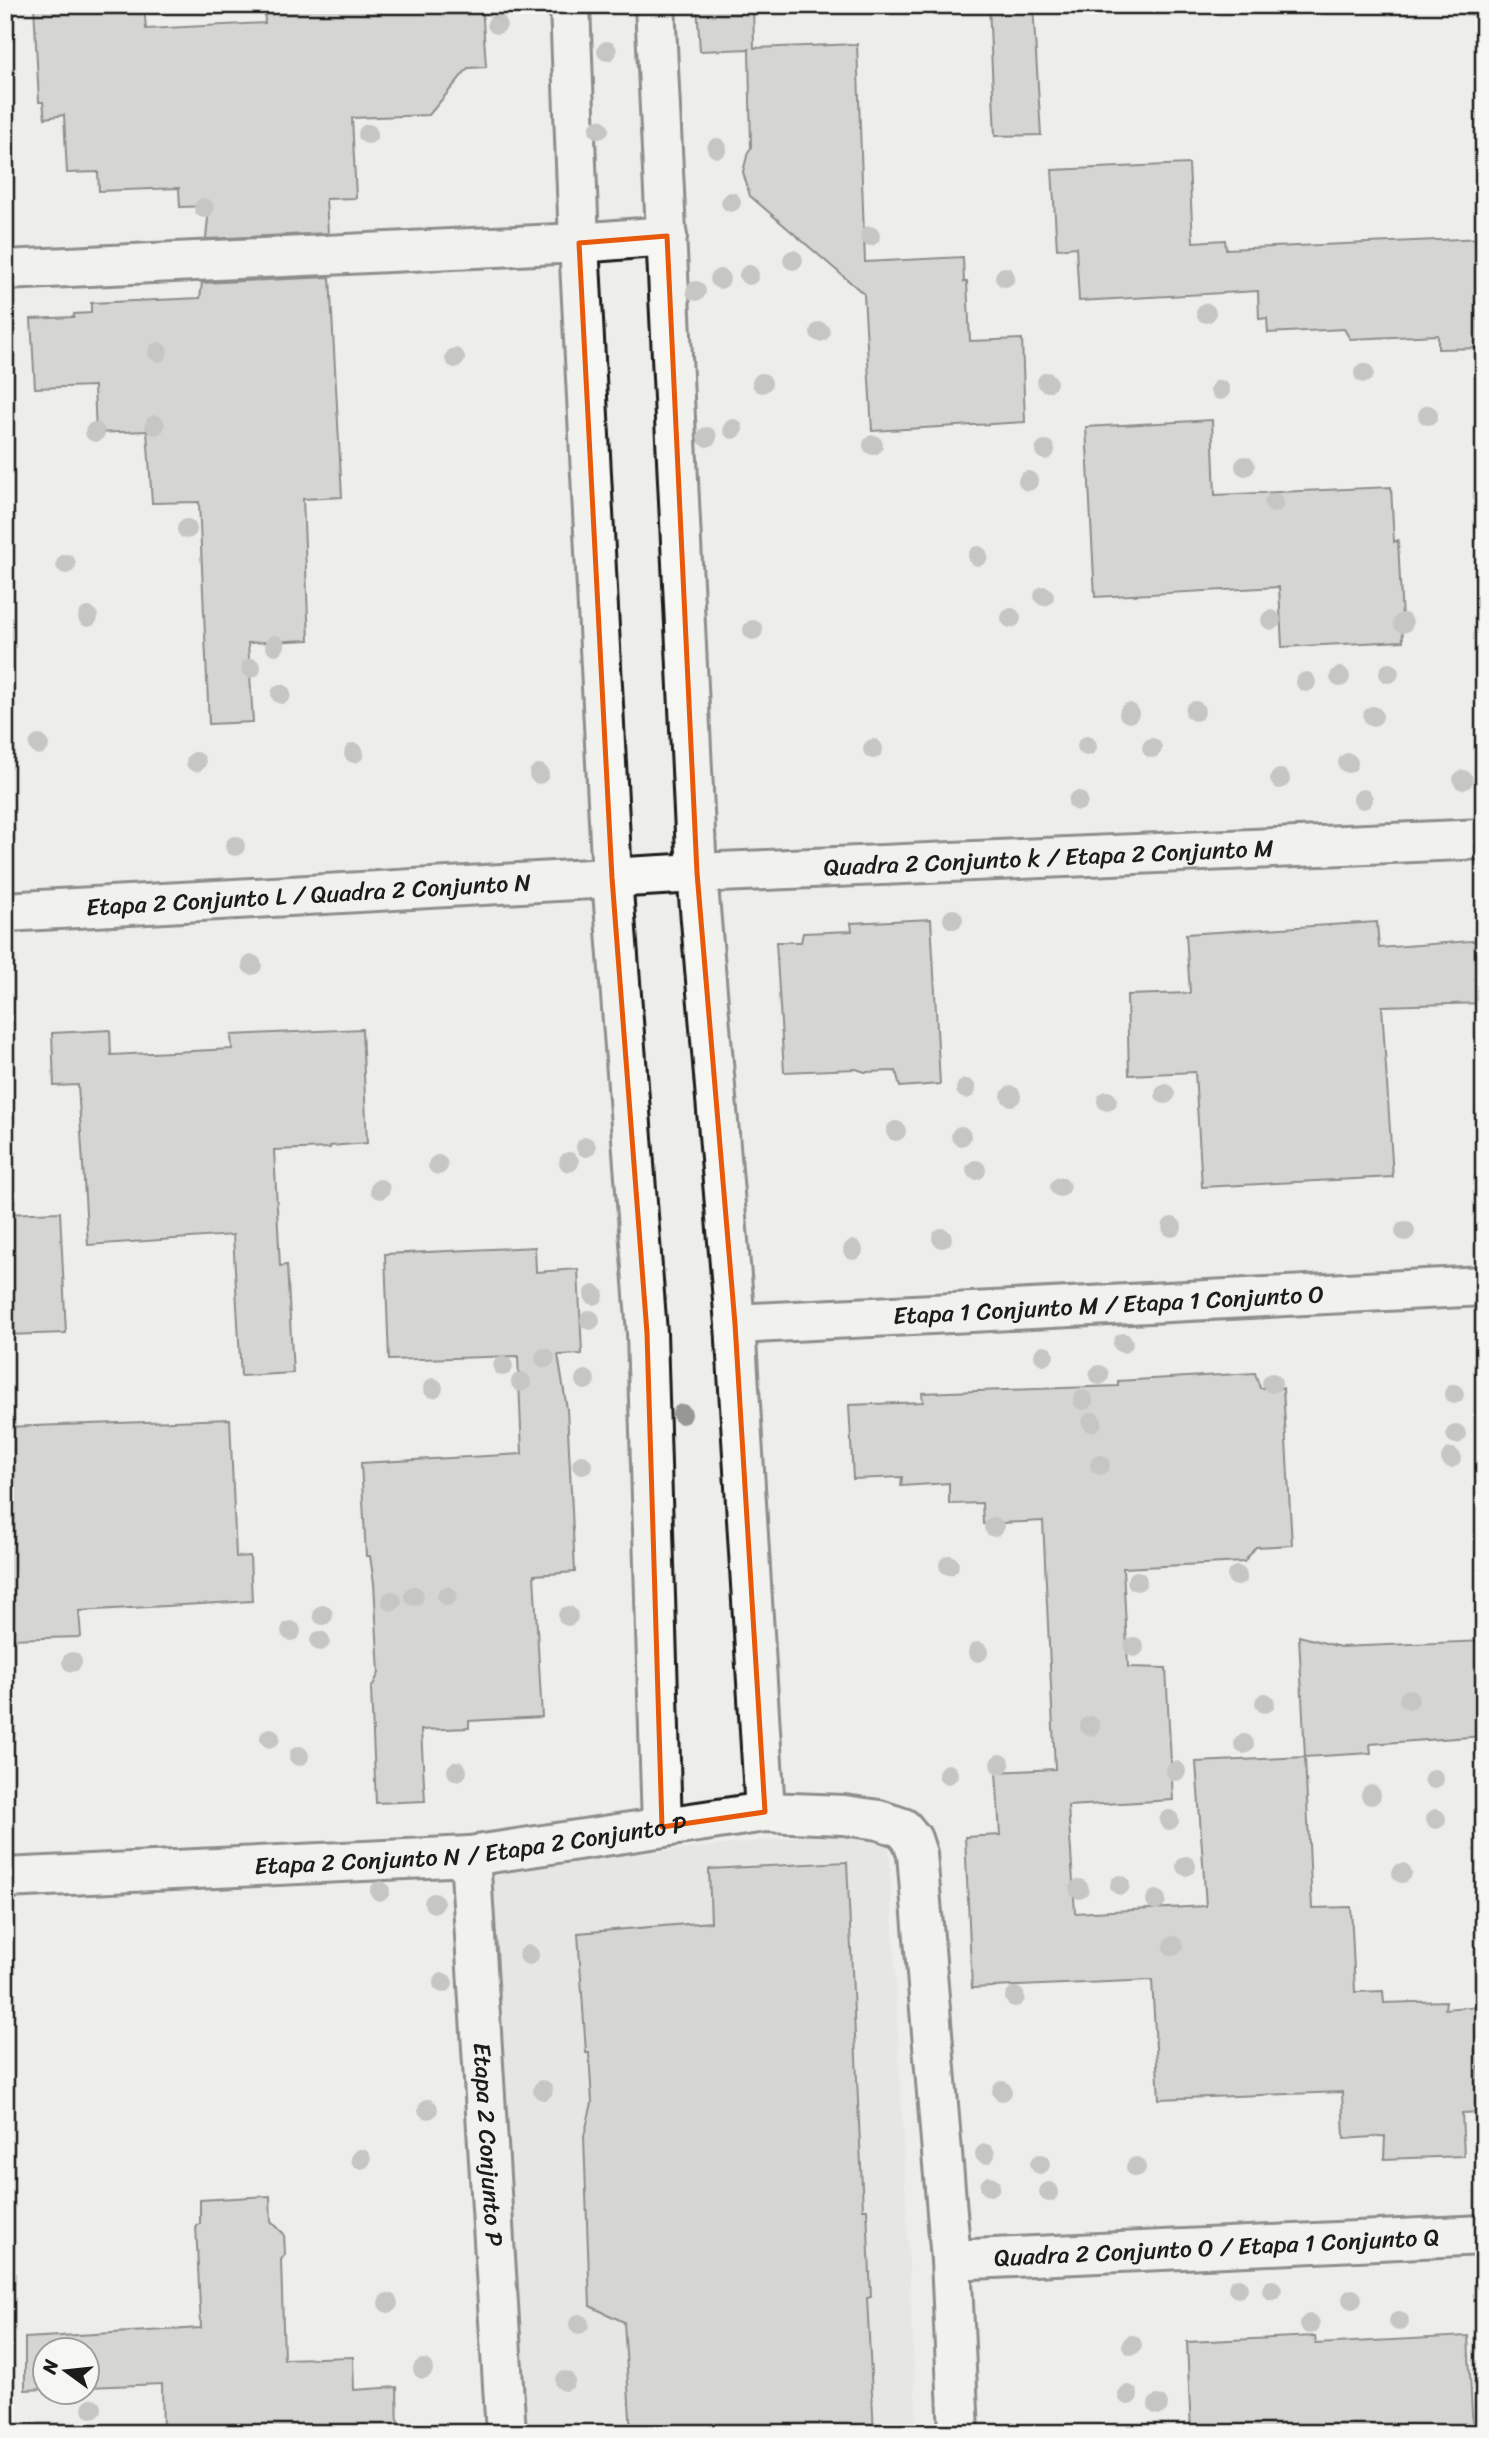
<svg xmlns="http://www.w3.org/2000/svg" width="1489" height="2438" font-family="Sriracha,sans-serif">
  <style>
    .built { fill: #ddddda }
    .building { fill: #b9b9b6; stroke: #1c1c1c; stroke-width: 2 }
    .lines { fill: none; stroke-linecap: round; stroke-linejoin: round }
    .street-casing { stroke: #1c1c1c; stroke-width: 44 }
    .secondary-casing { stroke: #1c1c1c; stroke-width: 44 }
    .street { stroke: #f6f6f2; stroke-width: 38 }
    .secondary { stroke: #f6f6f2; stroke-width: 38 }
    .tree { fill: #979795 }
    .marked { fill: none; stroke: #e8590c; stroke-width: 5; stroke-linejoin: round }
    .labels { text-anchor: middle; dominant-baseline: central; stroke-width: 5; stroke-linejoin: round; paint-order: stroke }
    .street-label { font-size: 24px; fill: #1c1c1c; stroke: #f6f6f2 }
  </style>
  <rect width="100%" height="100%" fill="#edede9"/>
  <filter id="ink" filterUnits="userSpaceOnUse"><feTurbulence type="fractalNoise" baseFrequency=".0143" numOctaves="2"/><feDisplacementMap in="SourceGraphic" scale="14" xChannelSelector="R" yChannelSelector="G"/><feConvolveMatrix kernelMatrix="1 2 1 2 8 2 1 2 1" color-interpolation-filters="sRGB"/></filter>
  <g filter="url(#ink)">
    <path class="built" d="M888,1827L917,2433H516L478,1872Z"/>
    <path class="building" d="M34,5H144L146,29L265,23L264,5H482L486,67L468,68L429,115L352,118L356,198L326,199L328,233L206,239L209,206L180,207L179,188L99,191L98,172L67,173L64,115L45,118L43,102H39Z
      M697,5H753L754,48L857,44L865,262L963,257L964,282H967L970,341L1022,339L1025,422L872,431L864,294L750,196L743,172L748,152L751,148L749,49L700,51Z
      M989,5H1033L1041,135L995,136Z
      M1189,164L1193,242L1225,240L1226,249L1484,238V348L1438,349V335L1350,339L1344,329L1268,333L1267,318L1259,319L1258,291L1079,301L1076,247L1057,249L1052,170Z
      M330,277L342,497L303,499L309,640L248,643L253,722L209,724L199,502L152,503L147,431L96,433L94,386L35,388L31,319L74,317V314L91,313V303L200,298L202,283Z
      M1212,420L1215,495L1391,487L1394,542L1398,540L1403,641L1282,647L1279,587L1095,597L1086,427Z
      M931,919L940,1084L900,1087L896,1071L865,1072L856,1069L784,1072L776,942H801L803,933L852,931L851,923Z
      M1377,922L1379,948L1484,940V1003L1382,1006L1393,1177L1202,1187L1195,1072L1129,1075L1127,995L1190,993L1186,934Z
      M362,1029L367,1143L330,1146V1148L274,1150L280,1266L287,1265L293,1373L241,1376L233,1235L88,1245L78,1085L54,1086L52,1033L110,1030L111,1055L232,1049L231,1035Z
      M60,1212L66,1333L5,1335V1214Z
      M535,1247L536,1272L578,1269L582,1354L558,1355L567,1409L575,1572L534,1575L542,1717L469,1721V1728L421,1730L425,1801L376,1803L371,1689L379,1673L374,1583L370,1556H366L361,1463L522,1454L518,1356L389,1360L385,1254Z
      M1255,1373L1260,1388H1283L1292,1545L1256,1547L1244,1562L1123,1568L1128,1667L1166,1668L1173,1800L1068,1806L1075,1913L1206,1906L1196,1762L1305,1757L1312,1908L1351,1907L1355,1992L1383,1991L1384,2003L1446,2001L1445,2009L1479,2006L1481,2066H1478L1481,2112L1462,2113L1464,2156L1384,2159L1385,2136L1344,2139L1342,2092L1159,2099L1152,1980L972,1988L965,1837L1000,1835L996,1772L1055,1769L1043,1521L983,1524L982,1503L949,1504V1483L901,1486L902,1477L853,1479L849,1405L923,1402L922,1393L1118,1386V1381Z
      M230,1419L236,1557L250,1556L252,1601L79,1611L81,1637L5,1639V1427Z
      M1299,1636L1340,1647L1484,1641V1736L1370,1744L1371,1753L1305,1757Z
      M847,1862L863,2209H867L871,2297L867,2298L874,2433H631L624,2322L590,2306L584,2136L592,2103L589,2053H586L578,1933L711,1922L709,1869Z
      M270,2196L271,2221L284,2234L285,2254L281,2260L284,2359L353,2357L354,2390L397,2387L398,2433H163L162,2384L88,2387V2350H46V2389L25,2390V2338L201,2328L196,2225L200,2224V2200Z
      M1315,2336L1316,2344L1468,2336L1473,2433H1191L1187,2342Z"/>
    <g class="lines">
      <g class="street-casing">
        <g id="street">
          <path d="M570,5L579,243L612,878L647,1333L662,1827"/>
          <path d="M655,5L697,873L735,1324L765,1812"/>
          <path d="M5,270L579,243L667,236"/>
          <path id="s1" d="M735,1324L1484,1286"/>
          <path id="s2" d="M470,1856L506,2433"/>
          <path id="s3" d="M5,1878L470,1856L765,1812L844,1815L879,1820L903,1828L912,1839L917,1854L951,2260L959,2433"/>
          <path id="s4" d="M951,2260L1484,2235"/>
        </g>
      </g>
      <g class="secondary-casing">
        <g id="secondary">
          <path id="s5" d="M5,912L697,873L1484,839"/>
        </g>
      </g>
      <use href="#street" class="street"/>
      <use href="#secondary" class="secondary"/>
    </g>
    <g class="tree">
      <circle cx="497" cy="24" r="10"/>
      <circle cx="607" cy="51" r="10"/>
      <circle cx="599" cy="129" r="10"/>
      <circle cx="368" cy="134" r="10"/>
      <circle cx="717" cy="148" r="10"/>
      <circle cx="731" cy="202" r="10"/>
      <circle cx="204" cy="208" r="10"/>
      <circle cx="870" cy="236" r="10"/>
      <circle cx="793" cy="260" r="10"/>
      <circle cx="749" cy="275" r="10"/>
      <circle cx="1005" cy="277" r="10"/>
      <circle cx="720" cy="279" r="10"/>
      <circle cx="696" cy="291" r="10"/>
      <circle cx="1206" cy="313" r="10"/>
      <circle cx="820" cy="332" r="10"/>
      <circle cx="158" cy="352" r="10"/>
      <circle cx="455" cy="358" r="10"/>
      <circle cx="1364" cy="373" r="10"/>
      <circle cx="1047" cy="382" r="10"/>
      <circle cx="762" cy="383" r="10"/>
      <circle cx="1220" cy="390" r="10"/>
      <circle cx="1428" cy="415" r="10"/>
      <circle cx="155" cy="425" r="10"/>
      <circle cx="733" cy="429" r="10"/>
      <circle cx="95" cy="432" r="10"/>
      <circle cx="707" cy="437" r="10"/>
      <circle cx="873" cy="445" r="10"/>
      <circle cx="1045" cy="450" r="10"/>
      <circle cx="1245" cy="466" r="10"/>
      <circle cx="1028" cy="481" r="10"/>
      <circle cx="1274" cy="503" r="10"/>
      <circle cx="187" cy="529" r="10"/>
      <circle cx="978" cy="556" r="10"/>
      <circle cx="66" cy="564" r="10"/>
      <circle cx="1044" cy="596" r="10"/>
      <circle cx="88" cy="617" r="10"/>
      <circle cx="1011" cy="618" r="10"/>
      <circle cx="1271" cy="620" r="10"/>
      <circle cx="1403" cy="623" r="10"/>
      <circle cx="753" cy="630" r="10"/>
      <circle cx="275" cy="645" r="10"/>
      <circle cx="251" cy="668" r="10"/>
      <circle cx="1389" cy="673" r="10"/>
      <circle cx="1340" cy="677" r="10"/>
      <circle cx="1306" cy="682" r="10"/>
      <circle cx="281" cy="694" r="10"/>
      <circle cx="1195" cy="711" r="10"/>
      <circle cx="1129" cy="713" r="10"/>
      <circle cx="1373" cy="716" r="10"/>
      <circle cx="39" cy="745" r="10"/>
      <circle cx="1087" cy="746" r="10"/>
      <circle cx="1152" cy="748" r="10"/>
      <circle cx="873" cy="749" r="10"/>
      <circle cx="354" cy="753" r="10"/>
      <circle cx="196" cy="762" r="10"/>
      <circle cx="1348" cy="763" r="10"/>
      <circle cx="539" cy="774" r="10"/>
      <circle cx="1280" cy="779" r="10"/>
      <circle cx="1463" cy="780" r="10"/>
      <circle cx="1363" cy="799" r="10"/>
      <circle cx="1078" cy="801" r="10"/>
      <circle cx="235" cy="846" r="10"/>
      <circle cx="953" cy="919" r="10"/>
      <circle cx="252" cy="965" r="10"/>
      <circle cx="966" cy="1089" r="10"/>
      <circle cx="1165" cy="1094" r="10"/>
      <circle cx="1011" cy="1096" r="10"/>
      <circle cx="1107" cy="1101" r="10"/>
      <circle cx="896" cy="1131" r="10"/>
      <circle cx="961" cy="1136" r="10"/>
      <circle cx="586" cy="1147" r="10"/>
      <circle cx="569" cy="1162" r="10"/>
      <circle cx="438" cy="1165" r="10"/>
      <circle cx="976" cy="1170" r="10"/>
      <circle cx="1060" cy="1187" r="10"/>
      <circle cx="380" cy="1189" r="10"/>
      <circle cx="1172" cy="1227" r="10"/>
      <circle cx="1405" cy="1231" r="10"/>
      <circle cx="942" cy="1238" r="10"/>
      <circle cx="853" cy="1250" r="10"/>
      <circle cx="594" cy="1295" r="10"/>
      <circle cx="590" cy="1320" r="10"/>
      <circle cx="1123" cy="1343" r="10"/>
      <circle cx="1044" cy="1355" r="10"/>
      <circle cx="545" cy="1358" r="10"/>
      <circle cx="503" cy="1366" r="10"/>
      <circle cx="1099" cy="1375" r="10"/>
      <circle cx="585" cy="1380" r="10"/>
      <circle cx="521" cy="1382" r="10"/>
      <circle cx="1272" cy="1383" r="10"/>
      <circle cx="433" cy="1388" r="10"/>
      <circle cx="1454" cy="1394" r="10"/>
      <circle cx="1083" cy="1400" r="10"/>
      <circle cx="682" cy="1414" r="10"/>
      <circle cx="1092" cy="1422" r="10"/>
      <circle cx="1456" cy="1434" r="10"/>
      <circle cx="1451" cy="1458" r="10"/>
      <circle cx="582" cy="1465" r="10"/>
      <circle cx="1100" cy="1465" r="10"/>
      <circle cx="994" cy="1527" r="10"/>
      <circle cx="949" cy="1565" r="10"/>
      <circle cx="1237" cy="1576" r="10"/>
      <circle cx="1137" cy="1581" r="10"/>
      <circle cx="414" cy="1596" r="10"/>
      <circle cx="447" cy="1596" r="10"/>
      <circle cx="392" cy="1601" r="10"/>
      <circle cx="323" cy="1615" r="10"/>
      <circle cx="568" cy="1616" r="10"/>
      <circle cx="291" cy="1631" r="10"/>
      <circle cx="320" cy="1641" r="10"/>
      <circle cx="1134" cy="1647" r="10"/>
      <circle cx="978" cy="1652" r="10"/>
      <circle cx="72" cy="1662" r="10"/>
      <circle cx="1409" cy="1699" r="10"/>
      <circle cx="1265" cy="1703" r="10"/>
      <circle cx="1090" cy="1726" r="10"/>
      <circle cx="270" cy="1738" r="10"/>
      <circle cx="1244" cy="1744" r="10"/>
      <circle cx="299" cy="1756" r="10"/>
      <circle cx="1000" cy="1764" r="10"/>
      <circle cx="457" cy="1771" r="10"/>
      <circle cx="1176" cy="1771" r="10"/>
      <circle cx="948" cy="1774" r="10"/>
      <circle cx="1434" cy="1779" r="10"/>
      <circle cx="1371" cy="1795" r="10"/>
      <circle cx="1436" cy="1819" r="10"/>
      <circle cx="1169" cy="1820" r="10"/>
      <circle cx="1186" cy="1866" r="10"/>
      <circle cx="1402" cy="1873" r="10"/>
      <circle cx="1120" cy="1885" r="10"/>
      <circle cx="1079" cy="1889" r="10"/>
      <circle cx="380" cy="1891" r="10"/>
      <circle cx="1156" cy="1900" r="10"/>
      <circle cx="434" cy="1903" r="10"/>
      <circle cx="1173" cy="1946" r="10"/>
      <circle cx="529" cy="1955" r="10"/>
      <circle cx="443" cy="1983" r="10"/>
      <circle cx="1015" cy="1997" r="10"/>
      <circle cx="543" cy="2090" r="10"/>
      <circle cx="1002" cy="2091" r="10"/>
      <circle cx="428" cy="2109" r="10"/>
      <circle cx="985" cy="2154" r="10"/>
      <circle cx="361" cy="2159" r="10"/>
      <circle cx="1040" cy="2164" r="10"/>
      <circle cx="1136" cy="2167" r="10"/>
      <circle cx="990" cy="2186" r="10"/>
      <circle cx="1049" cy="2192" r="10"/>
      <circle cx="1238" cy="2288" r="10"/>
      <circle cx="1272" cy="2290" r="10"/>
      <circle cx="1352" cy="2299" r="10"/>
      <circle cx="388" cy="2303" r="10"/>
      <circle cx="1399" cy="2321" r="10"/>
      <circle cx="579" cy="2324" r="10"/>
      <circle cx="1310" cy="2324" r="10"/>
      <circle cx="1132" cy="2345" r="10"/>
      <circle cx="423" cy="2369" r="10"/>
      <circle cx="565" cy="2381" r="10"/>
      <circle cx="1128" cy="2395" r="10"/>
      <circle cx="1158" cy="2405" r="10"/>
      <circle cx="92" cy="2408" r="10"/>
    </g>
  </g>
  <path d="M0 0H1489V2438H0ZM667,236L697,873L735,1324L765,1812L662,1827L647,1333L612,878L579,243Z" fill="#edede9" fill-opacity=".55" fill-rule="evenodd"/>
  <path class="marked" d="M667,236L697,873L735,1324L765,1812L662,1827L647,1333L612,878L579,243Z"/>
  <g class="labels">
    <g class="street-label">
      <text stroke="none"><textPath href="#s5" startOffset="1045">Quadra 2 Conjunto k / Etapa 2 Conjunto M</textPath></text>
      <text stroke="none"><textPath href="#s5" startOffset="304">Etapa 2 Conjunto L / Quadra 2 Conjunto N</textPath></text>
      <text stroke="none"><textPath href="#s1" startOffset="374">Etapa 1 Conjunto M / Etapa 1 Conjunto O</textPath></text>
      <text stroke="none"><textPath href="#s3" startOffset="467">Etapa 2 Conjunto N / Etapa 2 Conjunto P</textPath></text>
      <text stroke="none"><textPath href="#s2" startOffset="289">Etapa 2 Conjunto P</textPath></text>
      <text stroke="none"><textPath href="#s4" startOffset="266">Quadra 2 Conjunto O / Etapa 1 Conjunto Q</textPath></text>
    </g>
  </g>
  <rect width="1489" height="2438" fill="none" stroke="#f6f6f2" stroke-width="28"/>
  <rect x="14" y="14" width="1461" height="2410" fill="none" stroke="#1c1c1c" stroke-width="2.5" filter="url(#ink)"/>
  <g transform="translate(66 2371) rotate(285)"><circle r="33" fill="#f6f6f2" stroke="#9f9f9c" stroke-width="2"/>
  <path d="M0-5L12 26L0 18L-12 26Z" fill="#1c1c1c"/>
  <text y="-10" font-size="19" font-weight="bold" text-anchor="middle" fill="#1c1c1c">N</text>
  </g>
</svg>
